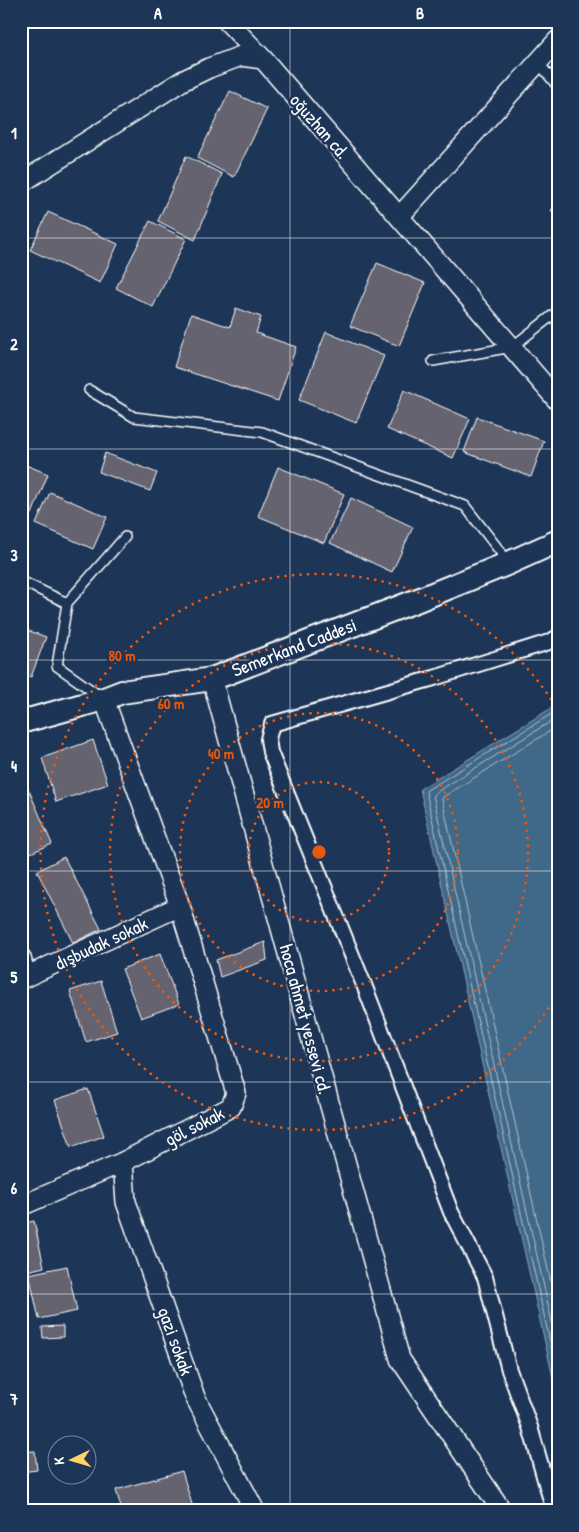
<svg xmlns="http://www.w3.org/2000/svg" width="579" height="1532" font-family="'Patrick Hand',sans-serif">
  <style>
    .water { fill: #406788; stroke: #8ca4b8 }
    .lines { fill: none; stroke-linecap: round; stroke-linejoin: round }
    .shore { stroke: #b3c2cf; stroke-width: 1 }
    .building { fill: #65646f; stroke: #fff }
    .service-casing { stroke: #fff; stroke-width: 12 }
    .pedestrian-casing { stroke: #fff; stroke-width: 18 }
    .minor-casing { stroke: #fff; stroke-width: 22 }
    .tertiary-casing { stroke: #fff; stroke-width: 26 }
    .service { stroke: #1d3557; stroke-width: 9 }
    .pedestrian { stroke: #1d3557; stroke-width: 14 }
    .minor { stroke: #1d3557; stroke-width: 19 }
    .tertiary { stroke: #1d3557; stroke-width: 22 }
    .grid { fill: none; stroke: #fff; stroke-width: 1; stroke-opacity: 0.55 }
    .ring { fill: none; stroke: #e8590c; stroke-width: 2.5; stroke-dasharray: 2.5 5 }
    .labels { text-anchor: middle; dominant-baseline: central; stroke-width: 5; stroke-linejoin: round; paint-order: stroke }
    .street-label { font-size: 19px; fill: #fff; stroke: #1d3557 }
    .centre { fill: #e8590c; stroke: #1d3557; stroke-width: 2.5 }
    .ring-label { font-size: 15px; text-anchor: middle; font-weight: bold; fill: #e8590c; stroke: #1d3557; stroke-width: 5; stroke-linejoin: round; paint-order: stroke }
    .neatline { fill: none; stroke: #fff; stroke-width: 2 }
    .grid-label { font-size: 16px; text-anchor: middle; font-weight: bold; fill: #fff }
  </style>
  <rect width="100%" height="100%" fill="#1d3557"/>
  <filter id="ink" filterUnits="userSpaceOnUse"><feTurbulence type="fractalNoise" baseFrequency=".02" numOctaves="2"/><feDisplacementMap in="SourceGraphic" scale="10" xChannelSelector="R" yChannelSelector="G"/><feConvolveMatrix kernelMatrix="1 2 1 2 8 2 1 2 1" color-interpolation-filters="sRGB"/></filter>
  <g filter="url(#ink)">
    <path class="water" d="M558,704V1400L420,789Z"/>
    <g class="lines">
      <path class="shore" d="M558,710L427,790L426,792L558,1377
        M558,717L435,793L433,795L558,1349
        M558,726L443,797L442,799L558,1314"/>
    </g>
    <path class="building" d="M230,91L267,109L234,177L197,158Z
      M186,156L222,174L195,240L158,221Z
      M558,204V218L551,210Z
      M48,212L118,244L100,283L30,250Z
      M150,221L186,239L153,307L116,288Z
      M377,263L425,283L399,346L350,326Z
      M236,308L261,317L256,333L296,347L278,401L174,367L191,314L230,327Z
      M326,332L384,356L356,423L299,400Z
      M404,390L470,419L453,458L387,429Z
      M477,417L544,441L531,477L464,452Z
      M105,453L157,473L150,491L99,472Z
      M21,463L48,474L32,514L21,510Z
      M278,467L344,494L324,543L258,516Z
      M50,492L107,517L93,549L36,524Z
      M351,498L413,527L392,572L330,543Z
      M21,628L46,637L31,677L21,673Z
      M93,740L108,784L56,802L42,758Z
      M21,772L52,844L21,857Z
      M64,857L101,929L73,943L37,871Z
      M265,942L267,960L220,977L216,960Z
      M160,954L179,1004L141,1018L122,969Z
      M101,981L117,1032L86,1042L70,991Z
      M88,1089L104,1136L71,1147L55,1100Z
      M34,1221L44,1267L23,1272L21,1265V1224Z
      M67,1266L77,1311L39,1319L29,1274Z
      M63,1326V1337L43,1338L42,1327Z
      M35,1451L37,1470L21,1472V1452Z
      M182,1471L194,1511H122L116,1490Z"/>
    <g class="lines">
      <g class="service-casing">
        <path id="service" d="M538,62L558,87
          M433,361L512,347L558,311
          M89,390L134,417L262,432L465,506L509,563
          M21,581L67,603L57,666L101,697
          M67,603L125,537"/>
      </g>
      <g class="pedestrian-casing">
        <path id="pedestrian" d="M554,1511L530,1427L509,1370L485,1277L451,1212L366,990L270,752L268,739L272,724L434,678L549,642L558,637"/>
      </g>
      <g class="minor-casing">
        <path id="minor" d="M227,21L263,59
          M21,183L182,81L209,68L241,56L263,59L558,401
          M399,217L558,40
          M212,679L400,1359L502,1511
          M21,958L26,977
          M21,979L180,906
          M123,1162L126,1202L195,1397L255,1511
          M21,1206L123,1162L231,1107L236,1093L180,906L104,699"/>
      </g>
      <g class="tertiary-casing">
        <path id="tertiary" d="M21,722L104,699L122,692L212,679L418,600L509,563L558,541"/>
      </g>
      <use href="#service" class="service"/>
      <use href="#pedestrian" class="pedestrian"/>
      <use href="#minor" class="minor"/>
      <use href="#tertiary" class="tertiary"/>
    </g>
  </g>
  <path class="grid" d="M290,21V1511M21,238H558M21,449H558M21,660H558M21,871H558M21,1082H558M21,1294H558"/>
  <g class="ring">
    <circle cx="319" cy="852" r="70"/>
    <circle cx="319" cy="852" r="139"/>
    <circle cx="319" cy="852" r="209"/>
    <path d="M557 995A278 278 0 1 1 557 709"/>
  </g>
  <g class="labels">
    <g class="street-label">
      <text transform="translate(320 126) rotate(49)">oğuzhan cd.</text>
      <text transform="translate(294 647) rotate(-21)">Semerkand Caddesi</text>
      <text transform="translate(101 943) rotate(-25)">dışbudak sokak</text>
      <text transform="translate(306 1019) rotate(75)">hoca ahmet yessevi cd.</text>
      <text transform="translate(194 1126) rotate(-27)">göl sokak</text>
      <text transform="translate(176 1341) rotate(70)">gazi sokak</text>
    </g>
  </g>
  <circle cx="319" cy="852" r="8" class="centre"/>
  <g class="ring-label">
    <text x="122" y="661">80 m</text>
    <text x="171" y="709">60 m</text>
    <text x="221" y="759">40 m</text>
    <text x="270" y="808">20 m</text>
  </g>
  <rect width="579" height="1532" fill="none" stroke="#1d3557" stroke-width="55"/>
  <g transform="translate(72 1460) rotate(265)"><circle r="24" fill="#1d3557" stroke="#77869a"/>
  <path d="M0-4L9 19L0 12L-9 19Z" fill="#ffd166"/>
  <text y="-8" font-size="14" font-weight="bold" text-anchor="middle" fill="#ffffff">K</text>
  </g>
  <rect x="28" y="28" width="524" height="1476" class="neatline"/>
  <g class="grid-label">
    <text x="158" y="19">A</text>
    <text x="420" y="19">B</text>
    <text x="14" y="139">1</text>
    <text x="14" y="350">2</text>
    <text x="14" y="561">3</text>
    <text x="14" y="772">4</text>
    <text x="14" y="983">5</text>
    <text x="14" y="1194">6</text>
    <text x="14" y="1405">7</text>
  </g>
</svg>
